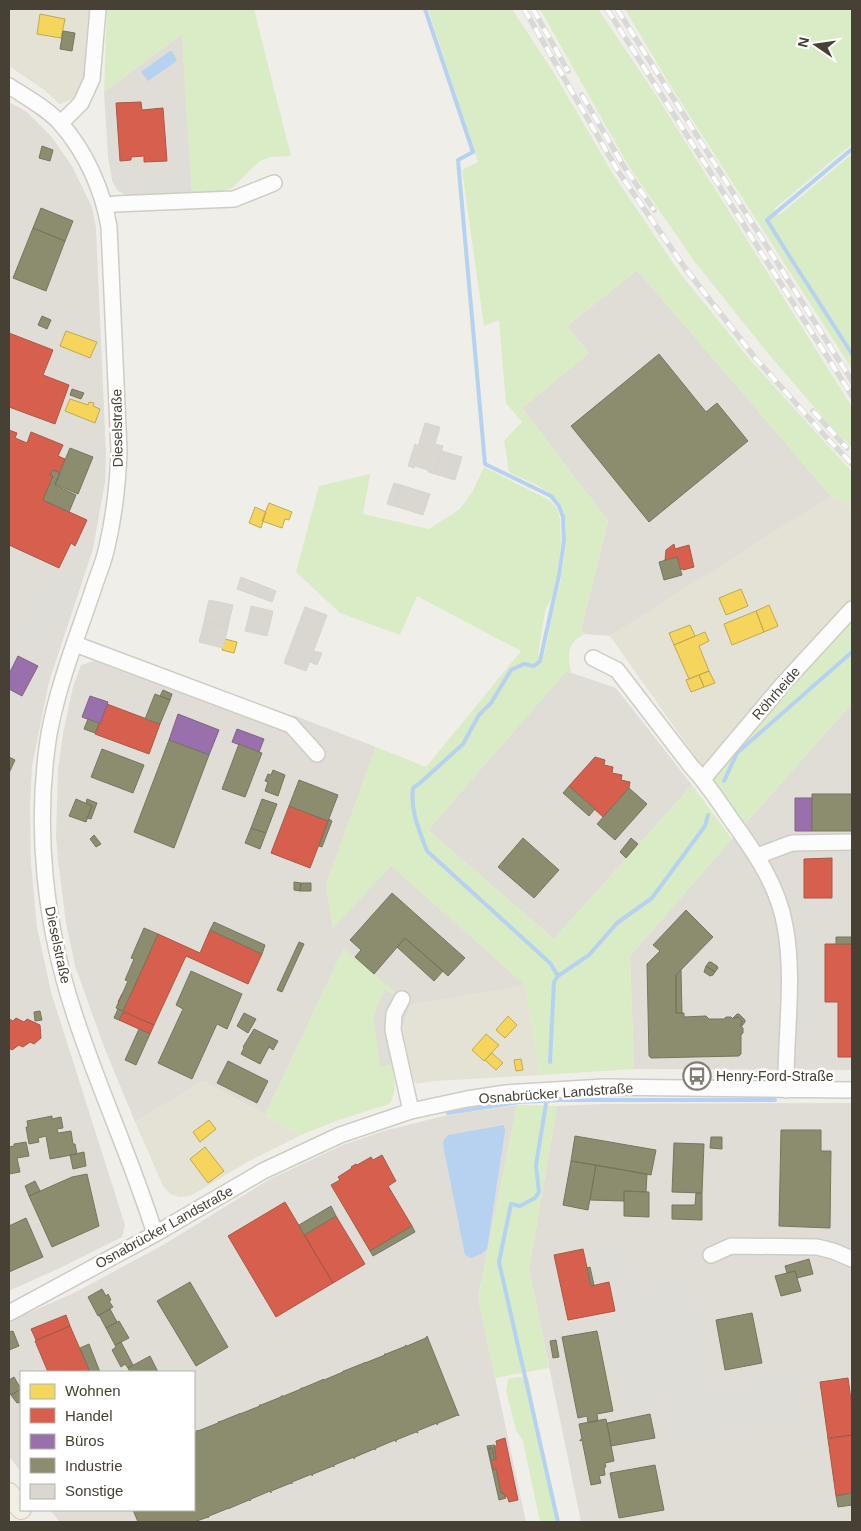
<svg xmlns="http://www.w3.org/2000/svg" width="861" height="1531" font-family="Arial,sans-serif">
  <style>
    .residential { fill: #e4e1d5 }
    .industrial { fill: #e0ddd6 }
    .green { fill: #d9ecc6 }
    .parking { fill: #dfddd8 }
    .water { fill: #b6d2f0 }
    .homes { fill: #f6d55c; stroke: #c1a950 }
    .shops { fill: #d6604d; stroke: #ab5746 }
    .offices { fill: #9970ab; stroke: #806287 }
    .industry { fill: #8c8c6e; stroke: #77765d }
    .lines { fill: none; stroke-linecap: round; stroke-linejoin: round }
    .stream { stroke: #b6d2f0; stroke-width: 4 }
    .building { fill: #d9d7d0; stroke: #d8d5ce }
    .minor-casing { stroke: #ceccc5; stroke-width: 18 }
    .major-casing { stroke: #d3cdb4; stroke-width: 22 }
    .minor { stroke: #fdfcfc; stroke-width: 15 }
    .major { stroke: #f1eee2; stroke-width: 20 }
    .rail-casing { stroke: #d9d9d8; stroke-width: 5.5 }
    .rail { stroke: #fff; stroke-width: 4; stroke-dasharray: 11; stroke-linecap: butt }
    .labels { text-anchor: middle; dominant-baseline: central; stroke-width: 5; stroke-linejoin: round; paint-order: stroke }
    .street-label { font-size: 14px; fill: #464134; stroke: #fff }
    .poi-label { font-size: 14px; fill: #464134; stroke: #fff; text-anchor: start }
  </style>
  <rect width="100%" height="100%" fill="#f0eee8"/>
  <path class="residential" d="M9,9H92L85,78L79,96L60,104L43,89L9,66Z
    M831,496L852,506V605L704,769L610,636Z
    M525,985L540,1075L434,1081L416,1084L412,1077L402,1028L411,1005Z
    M203,1081L301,1135L251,1160L190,1196L180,1197L170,1194L163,1186L135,1122Z"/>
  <path class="industrial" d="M182,34L192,194L128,196L118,191L112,181L108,156L104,92Z
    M9,102L27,112L51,136L72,166L92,207L96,228L106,454L105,482L93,549L49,682L32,766L30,807L31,864L37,927L51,992L125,1225L122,1237L62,1267L9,1291Z
    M637,270L831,496L610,636L585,634L581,629L608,521L522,408L589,353L567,326Z
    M94,661L286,732L293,715L376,747L326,885L333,928L391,865L525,985L411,1005L402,1028L408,1061L380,1067L373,1018L384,990L393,994L344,948L265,1115L203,1081L135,1122L103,1044L75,966L66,923L58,861L56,836L58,770L63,733L73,687L81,665Z
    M566,671L616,688L692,785L554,939L428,830Z
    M852,703V1070L634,1069L630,956L744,825Z
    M852,1103V1522H581L529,1269L557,1106L604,1104Z
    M517,1105L478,1298L526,1522H60L50,1510H194V1372H21V1472L9,1456V1321L72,1294L163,1245L270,1179L343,1145L384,1131L443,1116Z"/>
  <path class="green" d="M107,9H254L291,156L270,157L260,161L232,188L217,192L192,194L182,34L104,92Z
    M428,9H512L554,73L613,174L679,272L752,362L852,472V506L831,496L637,270L567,326L589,353L522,408L608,521L581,629L585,634C569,641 566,654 571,670L570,673L566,672L428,830L554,939L692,785L732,839L630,956L634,1069L540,1075L525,985L391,866L333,928L326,885L376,747L426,767L521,651L417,596L400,635L340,613L296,572L319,486L370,474L363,514L429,529L460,509L473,491L484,467L549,500L557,508L560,519L561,544L557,575L552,597L545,611L538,655L543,658C547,645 549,631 552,617C558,591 575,528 560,504C550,488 526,481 509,472L504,441L522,422L506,403L499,320L484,326L462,170L478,162Z
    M540,9H598L656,95L852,407V448L833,429L766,351L695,262L628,165Z
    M625,9H852V144L774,209L779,215L852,154V369L670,85Z
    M852,616V703L744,825L709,777Z
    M344,948L395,992L394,994L384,990L373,1018L380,1066L392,1064C394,1078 398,1092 389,1104L336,1121L301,1135L265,1115Z
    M517,1105L557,1106L529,1269L549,1368L495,1378L478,1298Z
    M517,1377H528L558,1522H540L523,1441L516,1430L506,1391L508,1379Z"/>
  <path class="parking" d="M185,103L190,181H180L175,104Z
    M131,166L132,185H122L121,167Z
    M179,182V192L146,193L145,184Z
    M52,576L77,587L78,593L70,617L56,610L36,648L19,640Z
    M805,932H816V1032H805Z
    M384,990L395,995L385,1019L392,1063L381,1066L373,1018Z
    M844,1216H852V1249H844Z
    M599,1246L604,1273L594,1275L589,1249Z
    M621,1250L628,1283L619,1285L612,1252Z
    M687,1284L707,1390L671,1397L651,1291Z
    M643,1287L648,1312L617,1318L612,1293Z
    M647,1313L663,1389L645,1393L648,1410L625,1414L611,1344H606L601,1323Z
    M794,1377L801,1414L675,1439L667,1402Z"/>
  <path class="water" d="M170,51H172L177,61L148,81L141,72Z
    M504,1125L505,1131L487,1249L481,1254L471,1258L465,1255L444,1150L443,1141L448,1135Z"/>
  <path class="homes" d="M40,14L65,19L61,38L37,34Z
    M66,331L97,342L90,358L60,346Z
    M70,399L88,405L89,402L94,403L93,406L100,409L95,423L65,411Z
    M269,503L292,512L289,520L285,519L282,528L262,521Z
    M255,507L266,512L261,528L249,523Z
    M741,589L748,606L726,615L719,598Z
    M769,605L778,626L764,632L756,611Z
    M756,611L764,632L732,645L724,624Z
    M690,625L695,636L674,645L669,633Z
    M705,632L709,641L699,646L709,671L689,679L674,645Z
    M225,639L237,642L234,653L222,650Z
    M709,671L715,683L704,687L699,675Z
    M699,675L704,687L691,692L686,680Z
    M508,1016L517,1025L505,1038L496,1030Z
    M486,1034L499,1045L484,1061L472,1050Z
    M492,1053L503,1063L496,1070L485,1060Z
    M521,1059L523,1070L516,1071L514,1060Z
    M209,1120L216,1129L200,1142L193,1132Z
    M205,1147L224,1171L208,1183L190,1159Z"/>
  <path class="shops" d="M141,102L142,110L163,108L167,161L144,162V156L131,157V160L120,161L116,103Z
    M9,333L53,350L43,375L69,385L55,424L9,407Z
    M9,430L17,433L15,438L27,443L31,432L63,445L58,456L65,459L60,473L53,470L50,475L53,476L43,500L87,520L75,546L71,543L59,568L9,545Z
    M674,544L675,549L689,545L694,567L683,570V569H680L677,557L665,560L666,550Z
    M107,704L160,724L149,754L95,734Z
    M595,757L605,760L604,765L613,767L612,773L622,775L621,780L630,782L629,788L603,817L569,786Z
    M289,806L328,821L310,868L271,853Z
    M832,858V898H804V859Z
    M210,930L262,954L248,984L186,956L154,1025L123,1011L126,1006L118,1002L122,994L130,997L158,934L200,953Z
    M825,944H852V1057H838V1002H825Z
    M123,1012L154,1025L150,1034L119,1020Z
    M16,1018L24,1022L27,1019L40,1025L41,1038L34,1044L30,1042L23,1047L19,1045L12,1050L9,1048V1019L13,1021Z
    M382,1155L396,1181L388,1186L412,1226L370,1251L331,1185L340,1180L338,1177L352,1168L351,1167L356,1164L357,1165L371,1157L373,1160Z
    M285,1202L333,1283L276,1317L228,1236Z
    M336,1216L365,1264L333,1283L304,1235Z
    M583,1249L591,1286L609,1282L615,1311L568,1320L554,1255Z
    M66,1315L70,1326L36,1340L31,1329Z
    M70,1326L90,1372H48L35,1341Z
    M848,1378L852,1407V1435L827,1438H828L820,1382Z
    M852,1435V1493L836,1496L828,1439Z
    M505,1438L518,1500L509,1502L507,1496L504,1497L503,1493H501L496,1469L493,1470L491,1460L496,1459L494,1447L497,1446L496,1441Z"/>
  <path class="offices" d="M18,656L38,666L22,696L9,689V674Z
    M90,696L108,702L100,724L82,717Z
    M178,714L219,730L209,755L169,740Z
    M237,729L264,739L259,752L232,742Z
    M795,798H812V831H795Z"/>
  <path class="industry" d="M63,31L75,33L72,51L60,49Z
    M42,146L53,150L50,161L39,158Z
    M41,208L73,221L65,241L33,228Z
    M33,228L65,241L46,291L13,278Z
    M42,316L51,320L47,329L38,325Z
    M659,354L706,412L717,403L748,441L649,522L571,426Z
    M72,389L84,393L81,399L70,395Z
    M70,448L93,457L78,494L55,484Z
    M53,470L60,473L55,485L76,495L69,512L43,500L53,476L50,475Z
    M677,557L682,575L664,580L659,562Z
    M163,690L172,694L170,700L160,696Z
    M155,694L170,700L160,724L145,719Z
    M88,719L99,723L95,733L84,729Z
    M169,740L209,755L174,848L134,832Z
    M239,744L262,753L245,797L222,789Z
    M102,749L144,765L133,793L91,777Z
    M9,757L15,760L9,773Z
    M273,770L285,775L278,796L265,791L268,782L265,781L268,774L271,775Z
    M299,780L338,795L328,821L289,806Z
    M569,786L595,809L589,816L563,793Z
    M629,788L647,804L615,840L597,824Z
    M812,794H852V831H812Z
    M76,799L92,806L86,822L69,816Z
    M87,799L97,803L91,819L87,818L92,806L86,803Z
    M262,799L277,804L266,833L251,828Z
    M329,819L332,821L322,847L319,846Z
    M251,828L266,833L260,849L245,843Z
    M94,835L101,844L96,847L90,839Z
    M523,838L559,870L534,898L498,867Z
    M631,838L638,844L626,858L620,852Z
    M294,882L301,883L300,891L294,890Z
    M301,883H311V891H300Z
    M392,893L465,958L448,976L405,938L374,974L355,957L361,950L350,940Z
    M686,910L713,937L676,975V1013H684V1017L706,1016L709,1019H724L726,1017H731L733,1019L738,1017L742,1021L740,1026L743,1028V1033L741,1035V1054L739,1056L651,1058L649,1056L647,964L660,951L653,945Z
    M214,922L265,945L262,954L210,930Z
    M144,928L158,934L123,1011L116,1008L128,981L125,980L134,959L131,958Z
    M836,937H852V944H836Z
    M405,938L443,971L434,981L397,947Z
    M299,942L304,944L282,992L277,990Z
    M709,962H711L717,966L718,968L715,972L706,966Z
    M706,966L715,972L713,975L710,976L704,972Z
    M681,970L682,1013H676V975Z
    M191,971L242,994L227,1029L217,1024L192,1079L158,1063L183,1009L176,1005Z
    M118,1009L123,1012L119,1020L114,1018Z
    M40,1011L42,1020L35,1021L34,1012Z
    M244,1013L256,1019L248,1033L237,1026Z
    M737,1014H739L745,1020V1022L741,1027L742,1021L738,1017L733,1018Z
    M139,1029L150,1034L136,1065L125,1060Z
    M254,1029L278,1041L273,1050L269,1047L260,1064L241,1054L244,1048L243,1047Z
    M228,1061L268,1081L257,1103L217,1083Z
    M52,1116V1119L61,1117L63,1128L57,1129L58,1133L71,1131L73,1144H75L77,1154L50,1159L46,1136L38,1138L39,1142L29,1144L26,1127H28L27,1121Z
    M781,1130H821V1151H831L830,1228L779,1226Z
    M575,1136L656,1150L651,1175L571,1161Z
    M711,1137H722V1149L710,1148Z
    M26,1142L29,1156L17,1158L20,1172L9,1174V1147L14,1146V1144Z
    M674,1143L704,1144L702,1193L672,1192Z
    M84,1152L86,1166L73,1169L70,1155Z
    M571,1161L596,1165L588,1210L563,1205Z
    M596,1165L647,1174L646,1192L624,1191V1201L590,1200Z
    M87,1174L99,1226L52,1247L29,1196L72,1177Z
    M35,1181L40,1191L29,1196L25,1186Z
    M624,1191L649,1192V1217L624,1216Z
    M696,1193H702V1220L672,1219V1205H695Z
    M331,1206L336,1216L304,1235L299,1225Z
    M26,1218L43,1257L9,1272V1226Z
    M412,1226L415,1232L373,1256L370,1251Z
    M809,1259L813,1274L797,1278L795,1271L787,1273L785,1266Z
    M590,1267L594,1285L591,1286L587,1268Z
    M795,1271L801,1291L781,1296L775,1276Z
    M190,1282L228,1347L196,1366L157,1301Z
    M102,1289L106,1296L108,1294L111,1300L109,1301L113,1307L98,1316L88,1297Z
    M110,1309L117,1322L106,1328L99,1315Z
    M752,1313L762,1363L725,1370L716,1320Z
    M119,1321L129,1338L115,1345L106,1328Z
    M13,1331L19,1346L9,1350V1332Z
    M597,1331L613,1411L597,1414L598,1421L588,1423L587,1416L578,1418L562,1337Z
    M427,1336L459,1416L458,1415L438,1423L437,1425V1423L417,1431L418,1433L416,1432L396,1440V1442L395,1440L376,1448L375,1450L374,1449L355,1457L354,1459V1457L334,1465V1467L333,1466L313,1474L312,1476V1474L292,1482V1484L291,1483L271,1491V1493L270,1491L251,1499L250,1501L249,1500L230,1508L229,1509V1508L209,1516L208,1518V1517L194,1522H138L133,1510H194V1433L197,1431V1430L198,1431L218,1423L219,1421V1422L239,1414L240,1413V1414L260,1406L259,1405H261L281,1397V1396H284L301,1389V1388H303L322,1380L323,1379L324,1380L343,1372V1371H344L364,1363L365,1362V1363L385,1355L384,1354H386L406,1346L405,1345L407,1346L426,1338Z
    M556,1340L559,1357L553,1358L550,1341Z
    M121,1342L133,1365L128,1368L125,1364L121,1367L112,1350L116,1347L115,1345Z
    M89,1344L100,1372H90L80,1348Z
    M150,1356L158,1372H130L128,1368Z
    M14,1377L21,1389L11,1395L9,1391V1380Z
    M21,1389V1402L17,1403L11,1395Z
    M650,1414L655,1438L611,1446L607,1423Z
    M606,1419L614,1461L605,1463L606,1467H604L605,1475L599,1476L601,1483L591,1485L582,1440L580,1441V1440L582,1439L579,1424Z
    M495,1445V1447H494L496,1457L494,1458L492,1448H489L491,1460L493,1470L496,1469L501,1493H503L506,1498L499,1500L487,1446Z
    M489,1448H492L494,1458L496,1457V1459L491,1460Z
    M655,1465L664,1510L619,1518L610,1473Z
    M852,1493V1505L838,1507L836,1496Z"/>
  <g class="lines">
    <path class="stream" d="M425,9L473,152L458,160L485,464L551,496L559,506L563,517L564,541L559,575L540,661L534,666L524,664L511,670L491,703L479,715L463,744L420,783L413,788C410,810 419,830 427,851L550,963L558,976
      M852,149L767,220L788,254L852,354
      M724,781L737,753L852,652
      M550,1062L554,982L558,976L589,955L617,923L652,898L705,826L708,815
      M547,1098L536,1165L539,1192L535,1198L520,1206L511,1204L499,1262L558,1522
      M448,1113L519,1102L560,1100H775"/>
  </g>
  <path class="building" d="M425,423L440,427L435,444L443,446L435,474L428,472V470L415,466L414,468L408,466L415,444L418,446Z
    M442,451L462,457L455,480L435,474Z
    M394,483L401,485L394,506L387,504Z
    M401,485L430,494L423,515L394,506Z
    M241,577L276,591L272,602L237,589Z
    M209,600L233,605L228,627L204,622Z
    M251,606L273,611L272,616L250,611Z
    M305,607L327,615L306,671L284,663Z
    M250,611L272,616L267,636L245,631Z
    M204,622L228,627L223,648L199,642Z
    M314,651L322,653L317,665L310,662Z"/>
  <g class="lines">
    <g class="minor-casing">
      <path id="minor" d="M9,86C26,97 48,109 61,124C86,152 103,191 109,227L119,450C118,484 114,518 106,551C103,564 97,577 93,590C77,637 58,685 49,734C34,828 45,926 75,1016C99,1090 132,1160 155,1234
        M61,123L81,103L92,79L98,9
        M105,206L115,204L234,199L274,183
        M75,644L291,725L317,754
        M593,658L617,670L691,766C706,782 718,800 730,818C754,851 778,885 785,926C795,978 785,1037 786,1090
        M703,779L783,684L852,609
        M757,856L792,843L852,842
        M402,999L394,1014L393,1030L411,1111
        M711,1255L731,1246L817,1247L833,1251L852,1259
        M9,1313L155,1234L263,1171L340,1135L411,1111L467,1099L506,1093L604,1087L852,1090"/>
    </g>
    <g class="major-casing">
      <path id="major" d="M9,1493L21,1509"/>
    </g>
    <use href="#minor" class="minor"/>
    <use href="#major" class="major"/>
    <g class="rail-casing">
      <path id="rail" d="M524,9L618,171L685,268L756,359L826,437L852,464
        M533,9L568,71
        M607,9L852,396
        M617,9L852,381
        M582,95L623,165L654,210
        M813,411L847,448"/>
    </g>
    <use href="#rail" class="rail"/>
  </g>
  <defs>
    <g id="bus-ring" transform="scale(1.4375)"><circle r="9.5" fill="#fff" stroke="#827e73" stroke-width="1.5"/><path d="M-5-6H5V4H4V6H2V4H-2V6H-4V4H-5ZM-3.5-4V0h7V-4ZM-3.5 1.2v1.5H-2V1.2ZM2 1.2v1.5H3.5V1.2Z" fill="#827e73"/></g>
  </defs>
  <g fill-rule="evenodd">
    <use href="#bus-ring" x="697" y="1076"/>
  </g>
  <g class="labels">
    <g class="street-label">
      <text transform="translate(117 428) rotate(-91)">Dieselstraße</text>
      <text transform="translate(776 693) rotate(-49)">Röhrheide</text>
      <text transform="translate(58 945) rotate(78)">Dieselstraße</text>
      <text transform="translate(556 1093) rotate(-4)">Osnabrücker Landstraße</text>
      <text transform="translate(164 1227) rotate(-29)">Osnabrücker Landstraße</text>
    </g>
    <g class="poi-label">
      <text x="716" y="1076">Henry-Ford-Straße</text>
    </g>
  </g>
  <rect width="861" height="1531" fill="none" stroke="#464134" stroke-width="20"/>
  <rect x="20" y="1371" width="175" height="140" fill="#ffffff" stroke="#b5b3ae"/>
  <rect x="30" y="1384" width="25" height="15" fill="#f6d55c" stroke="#b5b3ae"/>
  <text x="65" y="1396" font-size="15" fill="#464134">Wohnen</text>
  <rect x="30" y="1408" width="25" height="15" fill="#d6604d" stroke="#b5b3ae"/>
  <text x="65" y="1421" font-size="15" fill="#464134">Handel</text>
  <rect x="30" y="1434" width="25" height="15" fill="#9970ab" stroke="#b5b3ae"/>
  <text x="65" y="1446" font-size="15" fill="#464134">Büros</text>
  <rect x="30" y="1458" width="25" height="15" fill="#8c8c6e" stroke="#b5b3ae"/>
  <text x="65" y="1471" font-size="15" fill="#464134">Industrie</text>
  <rect x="30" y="1484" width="25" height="15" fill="#d9d7d0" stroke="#b5b3ae"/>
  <text x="65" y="1496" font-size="15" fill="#464134">Sonstige</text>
  <g transform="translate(816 45) rotate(283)" stroke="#ffffff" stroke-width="4" paint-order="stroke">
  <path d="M0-4L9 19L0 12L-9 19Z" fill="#464134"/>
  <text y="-8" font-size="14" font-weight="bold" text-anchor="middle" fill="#464134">N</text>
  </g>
</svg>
